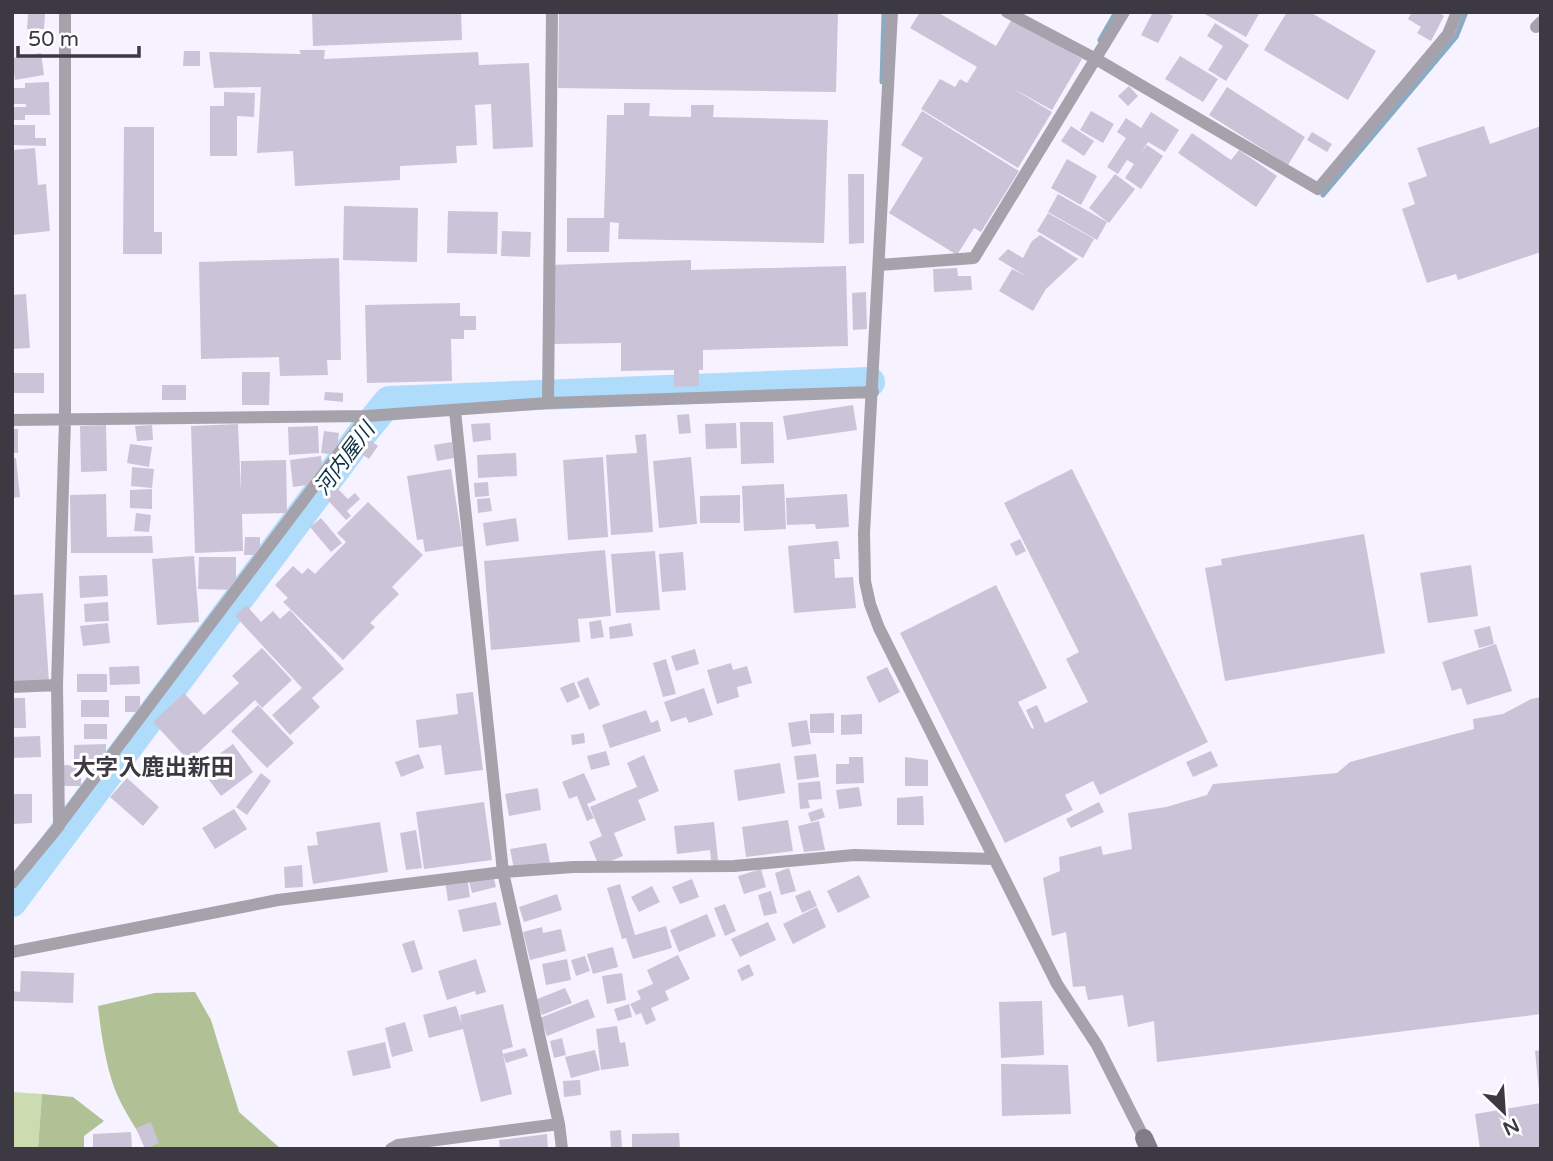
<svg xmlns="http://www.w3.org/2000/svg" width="1553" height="1161" font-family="'Varela Round','Noto Sans JP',sans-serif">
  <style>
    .green { fill: #cadcb0 }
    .forest { fill: #b0c195 }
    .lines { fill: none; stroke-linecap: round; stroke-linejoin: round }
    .stream { stroke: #8cabc3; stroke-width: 5 }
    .river { stroke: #aedcfa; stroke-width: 30 }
    .building { fill: #cbc4d8 }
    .street { stroke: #a5a2ab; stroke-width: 12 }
    .secondary { stroke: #7f7b87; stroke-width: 18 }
    .labels { text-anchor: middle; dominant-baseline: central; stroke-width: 6; stroke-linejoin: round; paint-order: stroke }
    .water-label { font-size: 21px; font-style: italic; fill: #0b3045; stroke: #fff }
    .quarter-label { font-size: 23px; font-weight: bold; fill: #3c3942; stroke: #fff }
  </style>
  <rect width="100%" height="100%" fill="#f6f2ff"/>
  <path class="green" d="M12,1092L42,1094L38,1149H12Z"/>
  <path class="forest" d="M195,992L211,1020L239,1112L281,1149H148C137,1129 122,1109 114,1087C105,1061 101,1033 98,1006L155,993Z
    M42,1094L73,1097L104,1121L84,1136V1149H38Z"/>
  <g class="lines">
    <path class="stream" d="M1100,40L1116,12
      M882,82L884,12
      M1323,195L1456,37L1466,12"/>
    <path class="river" d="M12,902L361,435L389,401L870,382"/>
  </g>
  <path class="building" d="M312,12H461L462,40L313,46Z
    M559,12H838L836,92L558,88Z
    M920,12H937L996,46L1012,19L1082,59L1052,110L1012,88L1052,112L1018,168L921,109L940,79L955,87L960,79L967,83L977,67L910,28Z
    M1153,12H1166L1173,16L1158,43L1141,35Z
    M1201,12H1260L1246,37Z
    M1287,12H1310L1376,51L1348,100L1264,50Z
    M1412,12H1438L1444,16L1431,41L1417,33L1421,27L1408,19Z
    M28,14H45L44,29H27Z
    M1215,23L1249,45L1226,81L1208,70L1223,46L1207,36Z
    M299,50H325L324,59L478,52L479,65L529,63L533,147L493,149L491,104L475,105L477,145L456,146L457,163L400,166V180L295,186L293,151L257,153L261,87L214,88L209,52L301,54Z
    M184,51H200V66H183Z
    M41,53L44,75L15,80L12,58Z
    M1180,56L1218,79L1203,102L1165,79Z
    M49,82L50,115H25V120H12V107H26V104H12V88H25V83Z
    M1129,86L1138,96L1128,106L1118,96Z
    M1227,87L1305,137L1288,165L1209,115Z
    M224,92L255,93L254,117L237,116V156H210V106H224Z
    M624,103H650L649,116L691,117V105H714L713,117L828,120L824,243L618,239L619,223L610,222L609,252H567V218H604L607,115H624Z
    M922,111L1019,171L981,232L974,228L957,255L889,213L923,158L901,145Z
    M1091,111L1114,124L1103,143L1080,130Z
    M1151,112L1179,130L1165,152L1148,142L1141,153L1147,145L1163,156L1141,189L1125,178L1134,164L1127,160L1118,174L1107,167L1126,138L1117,132L1126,118L1141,128Z
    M12,125H35V138H46V146L12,145Z
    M1071,126L1094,141L1084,156L1061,141Z
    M1484,126L1490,144L1541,126V252L1458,280L1456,274L1427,283L1402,209L1415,204L1408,183L1427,176L1417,148Z
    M124,127H154V232H162V254H123Z
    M1312,132L1332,144L1327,152L1307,140Z
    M1192,133L1231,160L1239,150L1277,176L1256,207L1178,153Z
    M35,148L38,185L46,184L50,231L12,235V150Z
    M1067,159L1097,176L1081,205L1051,188Z
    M848,174H864V243L849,244Z
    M1115,174L1135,189L1109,223L1089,208Z
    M1058,194L1107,222L1097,240L1048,212Z
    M344,206L418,208L417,262L343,260Z
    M448,211L498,212L497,254L447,253Z
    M1048,213L1094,239L1083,258L1037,231Z
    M502,231L531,232L530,257L501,256Z
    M1040,235L1078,259L1046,289L1033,311L999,291L1012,269L1026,276L998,259L1008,249L1023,258L1032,241Z
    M339,258L341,360H327L328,375L280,376L279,357L201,359L199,262Z
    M691,260V270L846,266L848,346L703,350V370H699V386L674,387V370L621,371V343L552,344L551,265Z
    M957,268L958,276H971L972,290L934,292L933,269Z
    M866,292L867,329L853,330L852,293Z
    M26,294L30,348L12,349V295Z
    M460,303V316H476V330H464V339H451L452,381L367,383L365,305Z
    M242,372H270L269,405H242Z
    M14,373H44V393H14Z
    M162,385H186V400H162Z
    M325,392L343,393V402L324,400Z
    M853,405L857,430L787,440L783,416Z
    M689,414L691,433L679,434L677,415Z
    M740,422H773L774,463L741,464Z
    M490,423L491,440L473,442L471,424Z
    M736,423L737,448L706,449L705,424Z
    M238,424L241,492V461L286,460L287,513L242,514L243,551L195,553L191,426Z
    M106,425L107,471L81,472L80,426Z
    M152,425L153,440L137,441L135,426Z
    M318,426L319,453L289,455L288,427Z
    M12,429H18V453H12Z
    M324,431L339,433L336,455L321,453Z
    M646,434L653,532L611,535L606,455L637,453L635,435Z
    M367,438L378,446L369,459L357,451Z
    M452,442L454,458L437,461L434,445Z
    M130,444L152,447L149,467L127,463Z
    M516,453L517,476L478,478L477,455Z
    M321,456L323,473L313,474L314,484L293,487L290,460Z
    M603,457L608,537L568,540L563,460Z
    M691,457L697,524L659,528L653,461Z
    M12,458H16L20,497L12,498Z
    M132,467L154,469L152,488L131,486Z
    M451,469L463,546L425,552L423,539L417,540L407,476Z
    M1072,469L1208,742L1100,795L1093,781L1065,795L1073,810L1005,843L900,633L996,585L1047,688L1018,702L1032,729L1034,728L1026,710L1037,705L1045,723L1088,702L1066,659L1079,652L1004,503Z
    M488,482L489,496L475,497L474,483Z
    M784,484L786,529L744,531L742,486Z
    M336,487L348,499L355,493L360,499L347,511L351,516L346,520L325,497Z
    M152,489V509L130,508V490Z
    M106,494L107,537L152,536L153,553H71L70,495Z
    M847,494L849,527L816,529L815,524L787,525L786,498Z
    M740,495V523H700V496Z
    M490,498L492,511L478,513L477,499Z
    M368,502L423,555L392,587L399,594L370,623L375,627L343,660L283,602L288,598L275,585L293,566L302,574L308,568L315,574L346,542L337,533Z
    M136,513L151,515L149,532L134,531Z
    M321,518L342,543L331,552L310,527Z
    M516,518L519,541L486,546L483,523Z
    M1364,534L1385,653L1225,681L1205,568L1222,565L1221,559Z
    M245,537H260V555H244Z
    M1020,539L1026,551L1016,556L1010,544Z
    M838,541L840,559H834L835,578L853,577L856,608L794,613L788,546Z
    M605,550L611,616L578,619L580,642L491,650L484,561Z
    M655,551L660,610L616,613L611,554Z
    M683,552L686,590L662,592L659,554Z
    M194,556L199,622L157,625L152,559Z
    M199,557H236V590L198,589Z
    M1471,565L1478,616L1428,623L1420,573Z
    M107,575L108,596L80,598L79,576Z
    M43,593L49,683L12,686V595Z
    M108,602L109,621L85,622L84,604Z
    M246,605L261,622L273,611L280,619L290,610L344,669L312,698L320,707L290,735L272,715L302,688L235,616Z
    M601,620L604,637L591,639L589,622Z
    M108,623L110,643L83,646L80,626Z
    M631,623L633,636L610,639L609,627Z
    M1490,626L1494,644L1479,648L1474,630Z
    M1496,644L1512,691L1467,705L1461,688L1452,691L1442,662Z
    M262,648L292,680L262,708L255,700L189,761L153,722L184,693L204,715L239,683L232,676Z
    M695,649L699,664L676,671L671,656Z
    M666,659L676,694L663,697L653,663Z
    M731,663L733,670L747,666L752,683L737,687L739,697L717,704L707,670Z
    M139,666L140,684L110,685L109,667Z
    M887,667L900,692L879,703L866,677Z
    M77,674H107V692H77Z
    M588,677L600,705L589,710L577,682Z
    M574,682L580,697L567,703L560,688Z
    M704,688L713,715L689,723L686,717L671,722L664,702Z
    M473,692L483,770L445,775L441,745L419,748L416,720L458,714L456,694Z
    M125,696H140V712H125Z
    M1541,697V1014L1157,1062L1154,1021L1128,1027L1123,995L1088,1000L1085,986L1073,987L1066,932L1052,936L1043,878L1060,871L1059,857L1101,846L1103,855L1132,849L1128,813L1166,807L1207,795L1213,784L1337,773L1350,762L1474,729L1473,719L1503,714L1531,699Z
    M12,698H25L26,728H12Z
    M81,700H109V717H81Z
    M258,705L294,743L267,768L231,731Z
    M646,710L651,723L658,720L661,731L610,748L602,725Z
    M834,713V733H810V714Z
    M862,714V734L841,735V715Z
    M807,720L811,744L792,747L788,723Z
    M84,724H107V739H84Z
    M584,733L585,743L572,745L571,735Z
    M40,736L41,757L12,758V737Z
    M106,744V756H94V763L74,764V745Z
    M233,744L253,772L221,796L200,768Z
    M606,751L610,765L591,770L587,756Z
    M1211,751L1218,766L1193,777L1186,762Z
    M419,754L424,768L401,777L395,762Z
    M816,754L819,777L797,780L794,756Z
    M644,755L659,791L638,800L646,820L614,833L623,856L599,866L589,842L602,836L590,807L637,787L627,763Z
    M849,757H863L864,783L836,784V764H849Z
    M905,757L928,760V786H905Z
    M780,763L785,793L738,801L734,770Z
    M64,765L81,766V786H63Z
    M261,773L271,781L247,815L236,807Z
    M584,773L596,800L587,804L594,818L587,821L577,796L569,799L562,782Z
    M127,778L159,807L143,826L110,797Z
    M820,781L822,799L808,800L810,808L800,809L798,783Z
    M859,787L862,806L839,809L836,790Z
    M538,788L541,810L509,816L505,794Z
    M12,794H32V823L12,824Z
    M923,796L924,825H897V798Z
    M484,802L492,860L424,869L416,812Z
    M1099,802L1104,812L1071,828L1066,819Z
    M822,808L825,817L811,822L808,813Z
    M234,809L247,829L215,849L202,828Z
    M788,820L793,851L746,857L742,827Z
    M819,821L825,850L804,852L798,826Z
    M380,822L388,872L313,884L307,846L318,845L316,832Z
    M714,822L718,860L711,861L710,850L677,854L674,826Z
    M416,830L422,868L406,870L400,833Z
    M546,843L550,863L514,869L510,849Z
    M302,865L303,887L285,888L284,867Z
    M789,868L796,891L781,895L775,873Z
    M761,869L766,887L744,894L738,876Z
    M493,875L496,887L472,893L469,881Z
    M859,875L870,897L838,913L827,891Z
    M467,877L470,897L448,901L445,881Z
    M692,879L699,897L680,904L672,887Z
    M620,884L635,935L666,926L672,948L633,959L626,938L622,939L607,888Z
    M652,886L660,902L639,912L631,897Z
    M810,890L817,906L802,913L795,896Z
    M771,891L777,913L764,916L758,895Z
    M557,894L562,910L524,922L519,907Z
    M496,902L501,925L463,932L458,910Z
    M725,904L736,931L725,936L714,908Z
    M817,907L826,927L793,944L783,924Z
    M707,914L716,936L679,952L670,930Z
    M768,922L776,940L740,957L731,939Z
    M542,927L543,933L561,929L566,951L530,960L523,932Z
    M414,940L423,969L412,973L402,944Z
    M613,947L618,967L593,974L587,954Z
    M678,955L690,979L665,991L669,1000L651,1008L656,1020L646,1025L641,1013L636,1015L630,1004L641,999L637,991L653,984L647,970Z
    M585,956L590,971L576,976L571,960Z
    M476,959L486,992L476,995L475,991L447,1000L438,971Z
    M567,959L571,980L546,985L542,964Z
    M749,964L754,975L742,981L737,970Z
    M21,971L74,973L73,1003L12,1001V991L20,992Z
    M622,973L626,1000L607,1004L602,976Z
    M565,988L572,1003L542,1015L535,1000Z
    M588,999L595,1017L547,1036L540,1018Z
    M1042,1001L1044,1055L1001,1058L999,1002Z
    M503,1004L513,1047L502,1050L512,1094L481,1102L463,1029L429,1038L423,1015L456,1006L462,1025L460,1015Z
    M629,1004L632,1017L618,1021L614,1009Z
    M405,1022L413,1051L392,1057L385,1028Z
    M617,1026L620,1043L625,1042L629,1066L601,1070L596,1029Z
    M562,1038L566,1055L554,1058L550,1041Z
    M385,1042L391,1068L353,1076L347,1051Z
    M525,1048L528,1056L506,1063L503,1054Z
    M595,1050L600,1070L571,1078L565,1057Z
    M1541,1050V1091H1539L1535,1051Z
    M1001,1064L1068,1065L1071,1114L1002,1116Z
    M580,1080L581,1095L564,1097L563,1081Z
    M1541,1103V1149H1480L1475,1114Z
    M151,1122L159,1143L145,1149L136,1128Z
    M621,1130L622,1149H611L610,1131Z
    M131,1132L132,1149H93V1134Z
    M679,1133L680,1149H632V1134Z
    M547,1134L548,1149H500L499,1140Z"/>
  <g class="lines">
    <path class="street" d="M892,12L864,533L865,581L870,604L879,628L1057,984L1097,1045L1144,1138
      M1007,12L1096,59L1318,189L1448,34L1457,12
      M1536,27L1541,22
      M879,265L974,258L1124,12
      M548,403L552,12
      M455,411L503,872L559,1124L562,1149
      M12,420L367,416L548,403L873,392
      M12,687L57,685
      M59,825L367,416
      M12,883L59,826L57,685L65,420V12
      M12,952L278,900L503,872L573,867L734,866L854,855L993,859
      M391,1149L398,1145L559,1124"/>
    <path class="secondary" d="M1144,1138L1149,1149"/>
  </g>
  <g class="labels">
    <g class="water-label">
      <text transform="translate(345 459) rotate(-53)">河内屋川</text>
    </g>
    <g class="quarter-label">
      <text x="153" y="768">大字入鹿出新田</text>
    </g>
  </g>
  <rect width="1553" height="1161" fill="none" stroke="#3c3942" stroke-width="28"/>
  <g transform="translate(1504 1112) rotate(155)" stroke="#ffffff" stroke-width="5" paint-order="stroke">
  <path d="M0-5L12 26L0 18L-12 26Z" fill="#3c3942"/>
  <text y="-10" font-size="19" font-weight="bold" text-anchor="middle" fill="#3c3942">N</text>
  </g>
  <path d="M18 46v10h121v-10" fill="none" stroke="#3c3942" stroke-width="3.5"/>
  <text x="28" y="46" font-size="21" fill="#3c3942" stroke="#ffffff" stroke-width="5" paint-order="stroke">50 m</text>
</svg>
